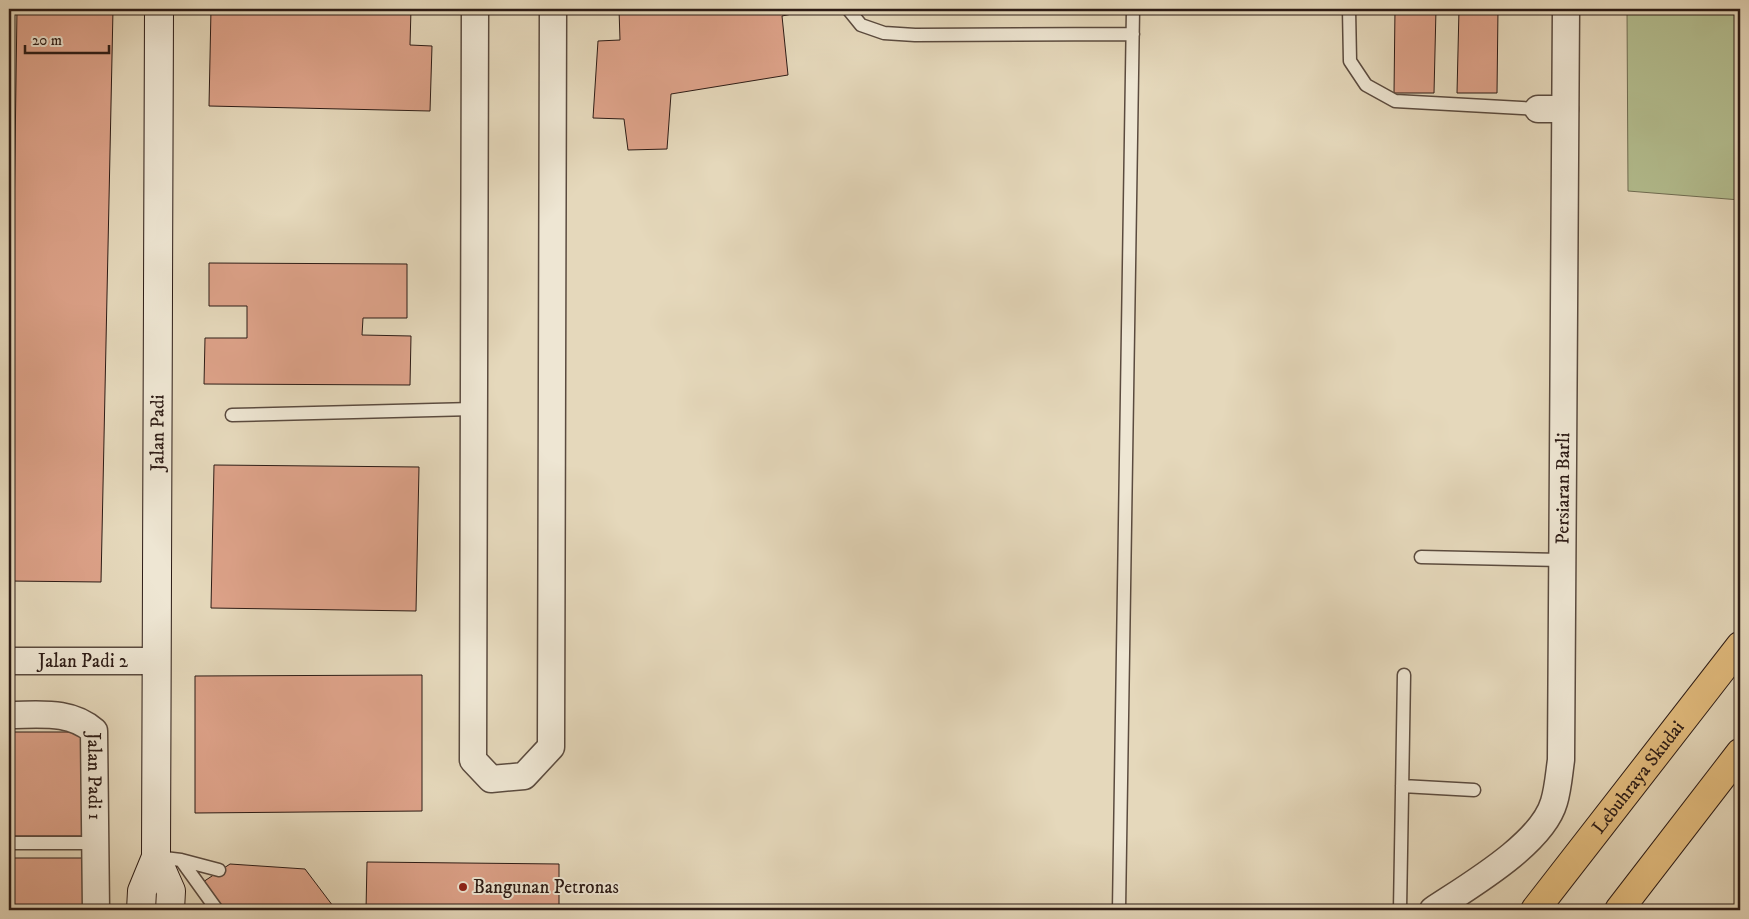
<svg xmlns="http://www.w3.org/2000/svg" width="1749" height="919" font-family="'IM FELL DW Pica',serif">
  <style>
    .green { fill: #b4bf91; stroke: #706e54 }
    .building { fill: #dda289; stroke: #2d1c16 }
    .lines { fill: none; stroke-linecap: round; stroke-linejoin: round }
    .lane-casing { stroke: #5b4b3f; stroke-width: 15 }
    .street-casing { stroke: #5b4b3f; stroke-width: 29 }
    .secondary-casing { stroke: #2d1c16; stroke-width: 30 }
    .highway-casing { stroke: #2d1c16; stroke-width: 30 }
    .lane { stroke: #eee6d3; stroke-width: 12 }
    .street { stroke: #eee6d3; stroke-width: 26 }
    .secondary { stroke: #eee6d3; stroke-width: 28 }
    .highway { stroke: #e2bc7e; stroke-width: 28 }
    .poi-dot { fill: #8f2418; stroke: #eee6d3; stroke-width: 2 }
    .labels { text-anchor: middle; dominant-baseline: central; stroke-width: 4; stroke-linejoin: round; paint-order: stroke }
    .street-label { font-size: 19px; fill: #2d1c16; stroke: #eee6d3 }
    .poi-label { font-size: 19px; fill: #2d1c16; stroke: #eee6d3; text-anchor: start }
  </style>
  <rect width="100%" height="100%" fill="#e5d8bb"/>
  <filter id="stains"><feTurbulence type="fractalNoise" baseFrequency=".004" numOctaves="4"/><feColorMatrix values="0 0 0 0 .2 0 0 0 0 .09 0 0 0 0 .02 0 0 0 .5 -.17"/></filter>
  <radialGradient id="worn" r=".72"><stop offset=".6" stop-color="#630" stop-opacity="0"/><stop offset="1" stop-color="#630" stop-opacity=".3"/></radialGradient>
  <path class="green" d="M1627,9H1740V200L1628,191Z"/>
  <path class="building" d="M17,9H113L101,582L9,581Z
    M211,9H411L410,45L432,46L430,111L209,106Z
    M619,9H797V13L782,16L788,75L671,94L667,149L628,150L624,119L593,118L598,41L620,40Z
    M1395,9H1436L1434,93H1394Z
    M1459,9H1498L1497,93H1457Z
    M209,263L407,264V318H363L362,335L411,336L410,385L204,384L205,338H247V306H209Z
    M214,465L419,467L416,611L211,608Z
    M422,675V811L195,813V676Z
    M9,732H92V836H9Z
    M9,858H88V910H9Z
    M367,862L559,864V910H366Z
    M230,864L305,869L336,910H222L203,882Z"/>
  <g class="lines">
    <g class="lane-casing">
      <path id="lane" d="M848,9L861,25L884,33L915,35L1133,34
        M1349,9L1350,61L1366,85L1395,101L1538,109
        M232,415L473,409
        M1421,557L1562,560
        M1402,786L1474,790
        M9,843H96
        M156,857L181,860L219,870
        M181,860L217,910
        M1119,910L1133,9
        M1400,910L1404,675"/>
    </g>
    <g class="street-casing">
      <g id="street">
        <path d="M475,9L473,760L491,779L524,776L551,747L553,9"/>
        <path d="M1538,109H1565"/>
        <path id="s1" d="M9,661H156"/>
        <path id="s2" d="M9,715C40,715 70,710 94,731L96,910"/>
        <path id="s3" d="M1433,910C1469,886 1542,844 1554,802C1558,789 1559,774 1561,760L1566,9"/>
      </g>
    </g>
    <g class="secondary-casing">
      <g id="secondary">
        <path d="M156,857L171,891L170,910"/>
        <path id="s4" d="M141,910L142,891L156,857L159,9"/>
      </g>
    </g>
    <g class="highway-casing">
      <g id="highway">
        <path id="s5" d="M1535,910L1740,646"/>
        <path d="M1619,910L1740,753"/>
      </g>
    </g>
    <use href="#lane" class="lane"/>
    <use href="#street" class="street"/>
    <use href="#secondary" class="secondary"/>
    <use href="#highway" class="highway"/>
  </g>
  <circle class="poi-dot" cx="463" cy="887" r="5"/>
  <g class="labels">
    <g class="street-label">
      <text stroke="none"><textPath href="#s4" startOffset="480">Jalan Padi</textPath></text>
      <text stroke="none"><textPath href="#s3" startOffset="479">Persiaran Barli</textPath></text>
      <text stroke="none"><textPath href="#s1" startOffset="74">Jalan Padi 2</textPath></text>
      <text stroke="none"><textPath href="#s2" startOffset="134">Jalan Padi 1</textPath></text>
      <text stroke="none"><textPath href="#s5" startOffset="168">Lebuhraya Skudai</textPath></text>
    </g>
    <g class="poi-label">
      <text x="473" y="887">Bangunan Petronas</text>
    </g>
  </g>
  <rect width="1749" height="919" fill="none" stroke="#e5d8bb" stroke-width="30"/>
  <rect x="10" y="10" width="1729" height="899" fill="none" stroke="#2d1c16" stroke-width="2.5"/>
  <rect x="15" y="15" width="1719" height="889" fill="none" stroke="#2d1c16"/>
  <path d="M25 45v8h84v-8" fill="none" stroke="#2d1c16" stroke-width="2.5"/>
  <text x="32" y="45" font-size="15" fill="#2d1c16" stroke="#eee6d3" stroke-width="4" paint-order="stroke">20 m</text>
  <rect width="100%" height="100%" filter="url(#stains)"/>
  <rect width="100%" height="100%" fill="url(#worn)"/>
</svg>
